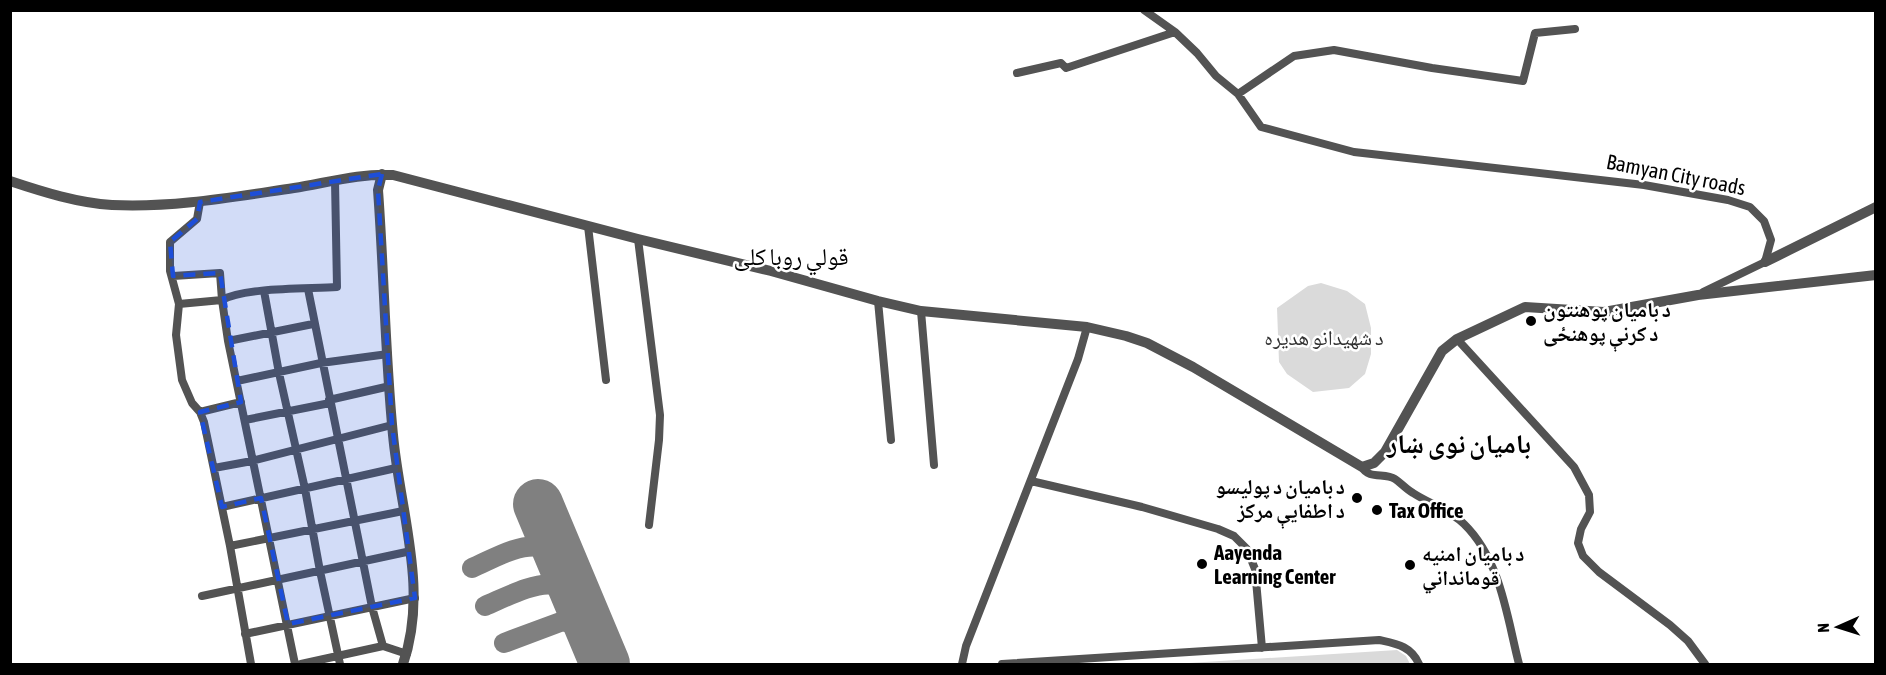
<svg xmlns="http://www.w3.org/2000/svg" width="1886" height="675" font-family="'Asap Condensed','Noto Naskh Arabic',sans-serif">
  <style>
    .green { fill: #dadada }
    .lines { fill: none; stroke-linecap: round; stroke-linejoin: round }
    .taxiway { stroke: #808080; stroke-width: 20 }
    .runway { stroke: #808080; stroke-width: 50 }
    .minor { stroke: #535353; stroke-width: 8 }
    .tertiary { stroke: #535353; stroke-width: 10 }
    .marked { fill: #1d4ed8; fill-opacity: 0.2; stroke: #1d4ed8; stroke-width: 4.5; stroke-dasharray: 12 8; stroke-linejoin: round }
    .poi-dot { fill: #000; stroke: #fff; stroke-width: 2 }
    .labels { text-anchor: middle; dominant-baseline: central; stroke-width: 5; stroke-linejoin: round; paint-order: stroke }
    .street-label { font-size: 21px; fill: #000; stroke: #fff }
    .poi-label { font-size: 21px; font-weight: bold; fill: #000; stroke: #fff; text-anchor: start }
    .park-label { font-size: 21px; fill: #313131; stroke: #fff }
    .quarter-label { font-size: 24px; fill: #000; stroke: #fff }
    .district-label { font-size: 27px; font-weight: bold; fill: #000; stroke: #fff }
  </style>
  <rect width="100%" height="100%" fill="#fff"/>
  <path class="green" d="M1321,283L1347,291L1365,304L1371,328V354L1365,374L1349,388L1313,392L1287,374L1279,362L1277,308L1308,286Z
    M1397,650L1406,656L1410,664H1173Z"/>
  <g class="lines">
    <path class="taxiway" d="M472,568C491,560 518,543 540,547C549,549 556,557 563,564
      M485,606C502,599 535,581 554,585C564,587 571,593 578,600
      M504,643L563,621L581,626L594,637"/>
    <path class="runway" d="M538,504L605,664"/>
    <path class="minor" d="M1144,10L1175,32L1197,53L1216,76L1238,94L1261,127L1354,152L1644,185L1728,200L1750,207L1764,221L1771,240L1765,262L1703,292
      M1017,73L1061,63L1066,68L1175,32
      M1238,94L1294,56L1334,50L1432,68L1523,81L1535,33L1575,29
      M200,202L197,219L170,242V271L179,304L176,335L182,380L192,403L200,412L204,422L230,546L251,664
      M588,226L606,380
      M638,239L660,415L659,440L649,525
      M173,276L220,273L222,300L228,341L295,664
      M308,289L372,607L383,646
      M264,291L279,373L305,489L320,571L340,664
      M878,301L891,440
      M179,304L222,300C245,287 308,289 337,287L335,181
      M921,311L934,465
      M1457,339L1574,467L1589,495L1590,512L1581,529L1578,543L1583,556L1599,572L1670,625L1688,641L1705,664
      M228,341L313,324
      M237,381L321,363L388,354
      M329,400L390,386
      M200,412L241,402
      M245,420L330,403
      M1362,467C1369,480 1385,472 1395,479C1401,483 1406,489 1413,493C1430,504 1450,510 1464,524C1501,560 1507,618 1519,664
      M214,468L252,461L392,425
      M1031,481L1142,507L1218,529L1234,536L1247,549L1255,569L1262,648
      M222,507L396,468
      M230,546L403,511
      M202,596L411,551
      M245,634L415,598
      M301,664L383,646L407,654
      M962,664L966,646L1078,359L1087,327
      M1002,664L1379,640C1397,644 1411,646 1419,664"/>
    <path class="tertiary" d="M382,174L378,190C384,271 385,354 393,435C400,512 429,589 403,664
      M10,181C43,192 78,203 112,205C173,208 233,197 294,188C326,183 360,173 393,175L638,239L771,271L878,301L921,311L1087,327L1126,336L1147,343L1193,367L1362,467L1374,463L1385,452L1442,351L1457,339L1525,307L1604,312L1698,295L1876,275
      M1765,262L1876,207"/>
  </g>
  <path class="marked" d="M382,174L378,190L392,425L415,598L288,624L261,498L222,507L200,412L241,402L220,273L173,276L170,242L197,219L200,202Z"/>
  <g class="poi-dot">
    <circle cx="1531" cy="321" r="6"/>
    <circle cx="1357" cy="498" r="6"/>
    <circle cx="1377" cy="510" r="6"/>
    <circle cx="1202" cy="564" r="6"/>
    <circle cx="1410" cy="565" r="6"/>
  </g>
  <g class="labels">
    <g class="street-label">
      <text transform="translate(1676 174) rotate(11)">Bamyan City roads</text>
    </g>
    <g class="poi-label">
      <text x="1543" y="309">د بامیان پوهنتون<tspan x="1543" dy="24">د کرنې پوهنځی</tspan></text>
      <text x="1345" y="486" text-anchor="end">د بامیان د پولیسو<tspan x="1345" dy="24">د اطفايې مرکز</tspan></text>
      <text x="1389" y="510">Tax Office</text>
      <text x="1214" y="552">Aayenda<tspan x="1214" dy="24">Learning Center</tspan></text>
      <text x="1422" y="553">د بامیان امنیه<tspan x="1422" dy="24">قومانداني</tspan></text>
    </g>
    <g class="park-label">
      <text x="1324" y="337">د شهیدانو هدیره</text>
    </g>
    <g class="quarter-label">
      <text x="791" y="256">قولي روبا کلی</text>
    </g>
    <g class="district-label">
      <text x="1459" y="443">باميان نوی ښار</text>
    </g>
  </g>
  <rect width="1886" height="675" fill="none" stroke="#000000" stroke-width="24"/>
  <g transform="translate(1838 627) rotate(267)" stroke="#ffffff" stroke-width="4.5" paint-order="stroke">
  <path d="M0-4.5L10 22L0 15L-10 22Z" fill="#000000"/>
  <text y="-9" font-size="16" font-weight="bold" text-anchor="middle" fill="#000000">N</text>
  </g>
</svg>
